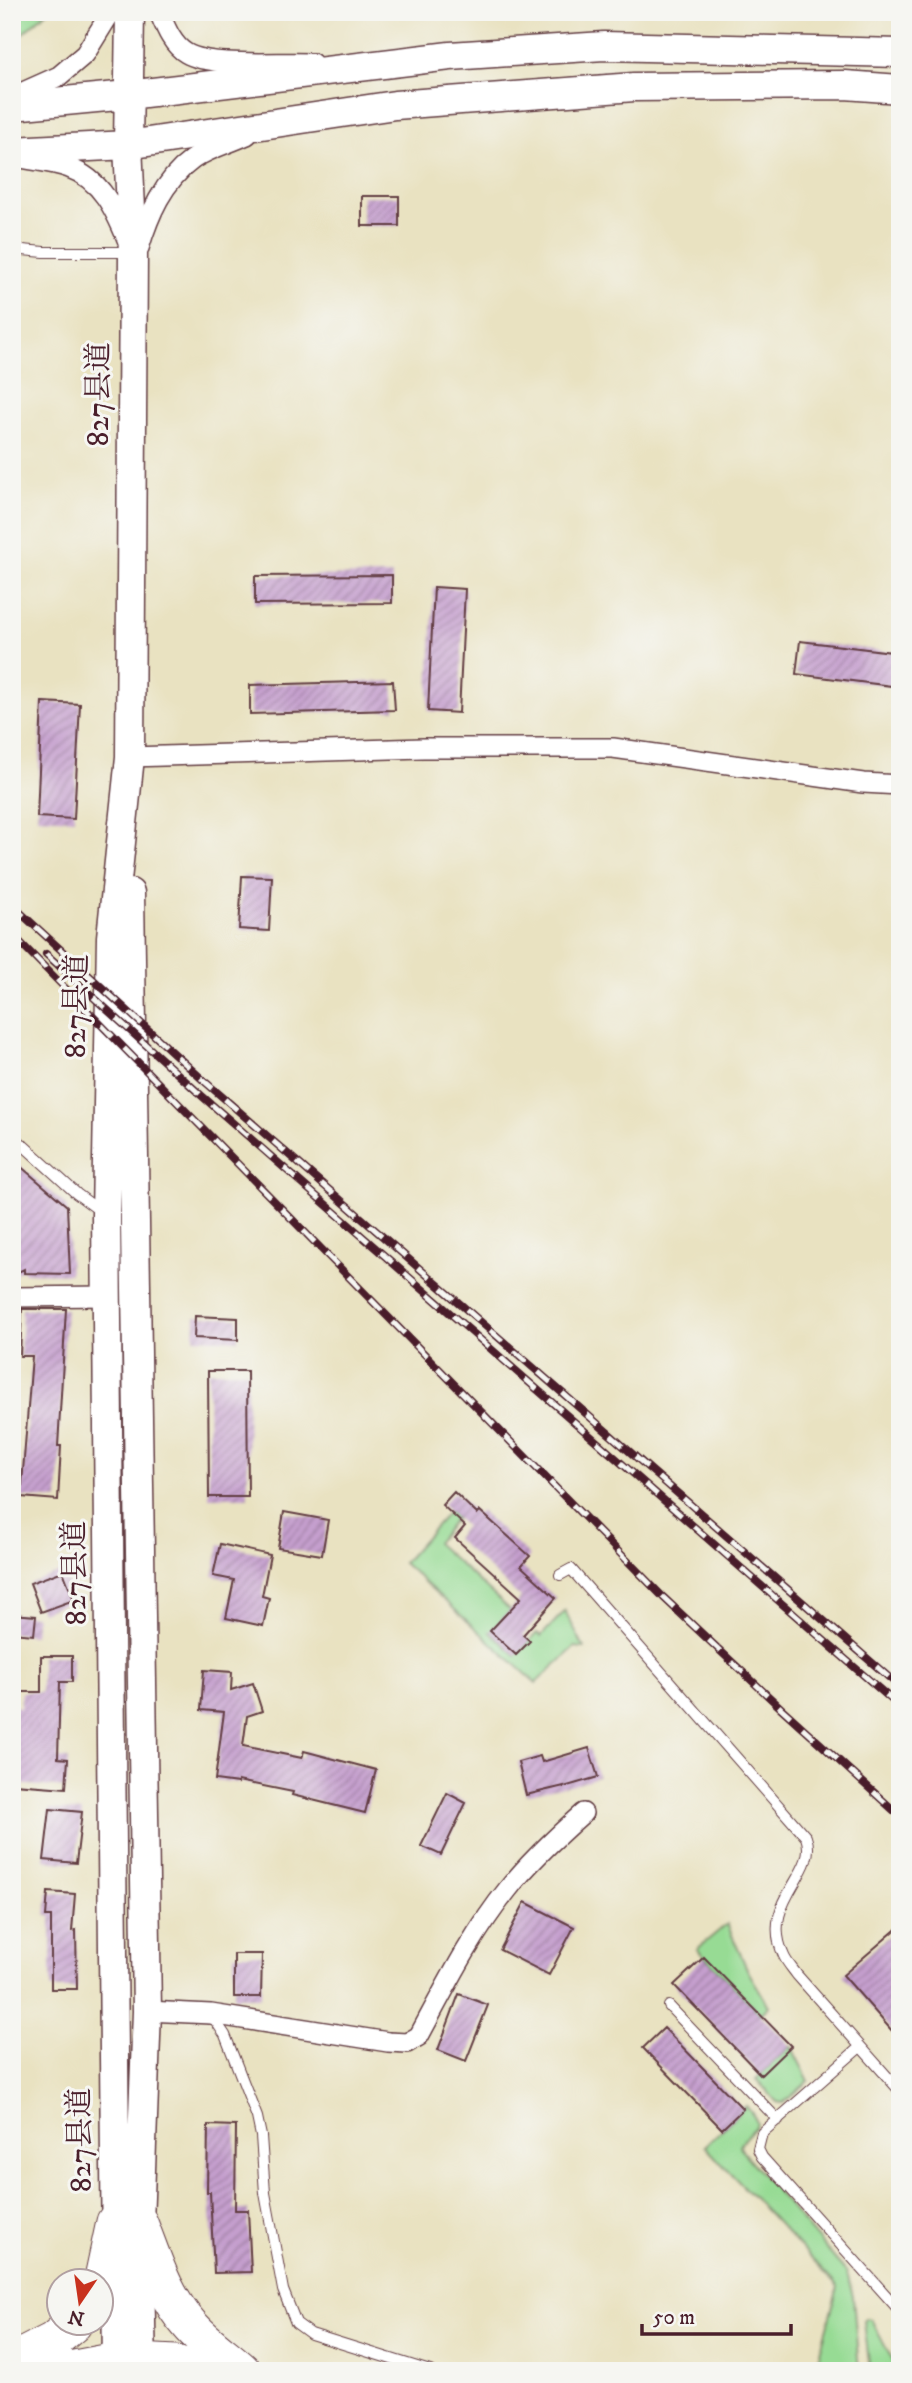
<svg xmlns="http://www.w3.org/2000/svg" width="912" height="2383" font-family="'IM FELL DW Pica','Noto Serif SC',serif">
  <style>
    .grass { fill: #97db94; stroke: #707d60; stroke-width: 2 }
    .building { fill: url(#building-hatch) }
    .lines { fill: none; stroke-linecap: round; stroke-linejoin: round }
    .service-casing { stroke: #623c42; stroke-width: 12 }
    .minor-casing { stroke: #623c42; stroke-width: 22 }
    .secondary-casing { stroke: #623c42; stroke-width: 31 }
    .motorway-casing { stroke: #623c42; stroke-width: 39 }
    .service { stroke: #fff; stroke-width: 10 }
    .minor { stroke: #fff; stroke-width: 19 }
    .secondary { stroke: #fff; stroke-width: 28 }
    .motorway { stroke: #fff; stroke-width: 37 }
    .rail-casing { stroke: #4a1f2b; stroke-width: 8 }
    .rail { stroke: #f6f6f2; stroke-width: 5; stroke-dasharray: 16; stroke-linecap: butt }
    .labels { text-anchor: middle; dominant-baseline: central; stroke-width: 6; stroke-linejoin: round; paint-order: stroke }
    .street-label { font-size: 30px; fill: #4a1f2b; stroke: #f6f6f2 }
  </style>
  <defs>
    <pattern id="building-hatch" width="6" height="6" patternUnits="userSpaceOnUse" patternTransform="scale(1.75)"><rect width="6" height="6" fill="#c59fce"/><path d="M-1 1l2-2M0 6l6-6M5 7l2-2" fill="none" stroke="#a281a7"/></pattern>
  </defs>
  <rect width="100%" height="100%" fill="#f6f6f2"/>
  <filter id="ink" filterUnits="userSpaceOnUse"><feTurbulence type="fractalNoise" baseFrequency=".0143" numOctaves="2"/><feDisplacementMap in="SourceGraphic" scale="14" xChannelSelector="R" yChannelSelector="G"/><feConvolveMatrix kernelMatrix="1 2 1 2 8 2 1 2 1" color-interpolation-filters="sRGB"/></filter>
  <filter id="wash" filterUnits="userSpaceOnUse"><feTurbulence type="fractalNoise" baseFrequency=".00686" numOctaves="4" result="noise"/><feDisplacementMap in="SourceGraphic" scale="28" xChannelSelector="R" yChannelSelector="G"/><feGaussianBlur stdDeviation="1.57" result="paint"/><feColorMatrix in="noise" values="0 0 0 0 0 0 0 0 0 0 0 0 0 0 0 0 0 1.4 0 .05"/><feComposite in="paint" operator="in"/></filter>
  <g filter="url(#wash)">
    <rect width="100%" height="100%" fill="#e9e2c1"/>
    <path class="grass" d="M12,12H47L16,39H12Z
      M449,1511L456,1518L436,1543L528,1626L490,1632L516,1655L537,1633L541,1636L565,1611L584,1648L575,1647L536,1683L403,1563Z
      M727,1924L748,1971L769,2006L760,2015L697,1949Z
      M791,2046L809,2081L783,2103L777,2102L756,2079Z
      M746,2106C768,2132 751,2124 740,2145L742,2151L847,2273L853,2297L859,2371H815L838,2287L705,2146Z
      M867,2318L871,2319L898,2371H870L864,2321Z"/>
    <g id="blocks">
      <path class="building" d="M362,196H399V226H362Z
        M392,575V603L255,604V576Z
        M434,587L465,589L459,713L428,711Z
        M800,641L900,653V687L796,674Z
        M393,681L395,710L250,714V685Z
        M42,702L80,704L74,819L37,817Z
        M242,876L272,877L269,931L239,929Z
        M12,1159L67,1206L70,1274L24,1273V1269L12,1275Z
        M22,1309H66L58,1446H61L58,1500L21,1497L32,1356H20Z
        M195,1316L238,1318V1340L194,1338Z
        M208,1371H247L248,1497H209Z
        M454,1492L477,1514L480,1511L530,1556L521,1566L556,1598L523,1635L530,1641L516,1655L490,1631L521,1598L455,1538L465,1526L442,1505Z
        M284,1512L328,1520L322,1555L278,1548Z
        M220,1544L270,1555L262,1596L269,1598L263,1626L226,1618L234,1580L213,1576Z
        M63,1571L74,1600L41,1612L30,1583Z
        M12,1614L36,1616L34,1635L12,1633Z
        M41,1656H72V1682H60L58,1758L68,1759L66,1788L14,1784L15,1778L12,1777V1706L20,1707L21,1692H41Z
        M204,1670L232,1672L231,1690L253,1683L262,1711L247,1716L243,1746L302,1758L304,1751L376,1770L365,1813L292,1795L293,1792L238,1781V1783L215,1780L224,1712L201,1710Z
        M589,1748L598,1777L564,1787V1786L526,1795L518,1762L540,1756L542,1762Z
        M447,1793L466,1803L441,1855L421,1846Z
        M50,1809L82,1812L76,1863L44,1860Z
        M48,1892L75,1894L72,1931L76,1930L77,1989H51V1916H46Z
        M525,1902L574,1927L549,1975L500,1950Z
        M900,1926V2040L843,1975Z
        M234,1954H262L261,1997H234Z
        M704,1957L791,2046L761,2075L674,1985Z
        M459,1994L488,2005L466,2061L438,2050Z
        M664,2028L743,2109L722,2129L643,2048Z
        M208,2125L236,2126L235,2210H248L251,2272L214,2273L210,2192H207Z"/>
    </g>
  </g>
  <g filter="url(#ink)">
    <use href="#blocks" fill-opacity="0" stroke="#623c42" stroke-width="2"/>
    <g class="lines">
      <g class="service-casing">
        <path id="service" d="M12,249L44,252H132
          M12,1135L77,1194L100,1211
          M560,1575L571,1569L806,1837C820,1874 758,1901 784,1956C787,1963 793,1969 797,1975L900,2091
          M669,2006L778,2120
          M211,2014L225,2035L257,2117L261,2136L265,2193L283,2290L296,2323L311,2334L430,2371
          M860,2047L762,2133L758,2149L762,2157L900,2311"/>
      </g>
      <g class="minor-casing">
        <path id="minor" d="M159,12C165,26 172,45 186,53C211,68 281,61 312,63
          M12,97L59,76L85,54L111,12
          M20,158C36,161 54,162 69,168C101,179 115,210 127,239
          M139,248C149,215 163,181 192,160C207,149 230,143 247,135
          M130,757L423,748H613L863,783L900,785
          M12,1297L107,1296
          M147,2011L211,2014L388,2042L407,2043L419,2036C446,1986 472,1934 508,1889C530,1861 556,1837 583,1813"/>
      </g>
      <g class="secondary-casing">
        <path id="secondary" d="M12,106L128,95L450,56L604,46L900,53
          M12,151L128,145L395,105L634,87L845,85L900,89
          M130,893L147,2011L139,2223L142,2371
          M117,2371L106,1215L111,937L130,757L133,252L128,145L130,12"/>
      </g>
      <g class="motorway-casing">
        <path id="motorway" d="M139,2223C153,2258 163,2295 189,2324C204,2342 224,2355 242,2371
          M102,2283L115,2222
          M12,2362L53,2341L73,2324
          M64,2371L117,2361L176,2364L197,2371"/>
      </g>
      <use href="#service" class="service"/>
      <use href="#minor" class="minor"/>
      <use href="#secondary" class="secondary"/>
      <use href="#motorway" class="motorway"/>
      <g class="rail-casing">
        <path id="rail" d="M12,905L203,1080L900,1687
          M12,934L663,1597L782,1709L900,1816
          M46,954L202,1096L900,1707"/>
      </g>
      <use href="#rail" class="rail"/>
    </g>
  </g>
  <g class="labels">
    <g class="street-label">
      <text transform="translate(99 394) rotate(-90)">827县道</text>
      <text transform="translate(77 1006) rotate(-89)">827县道</text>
      <text transform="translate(76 1573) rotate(-91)">827县道</text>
      <text transform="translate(81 2140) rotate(-91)">827县道</text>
    </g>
  </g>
  <rect width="912" height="2383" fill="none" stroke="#f6f6f2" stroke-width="42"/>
  <g transform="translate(80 2302) rotate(193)"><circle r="33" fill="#f6f6f2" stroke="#b1a0a2" stroke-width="2"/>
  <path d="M0-5L12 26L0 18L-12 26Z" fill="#c8321e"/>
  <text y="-10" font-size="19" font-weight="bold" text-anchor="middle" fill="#4a1f2b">N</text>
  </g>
  <path d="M642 2324v10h149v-10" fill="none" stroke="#4a1f2b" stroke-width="3.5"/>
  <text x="653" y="2324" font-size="21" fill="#4a1f2b" stroke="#f6f6f2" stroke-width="5" paint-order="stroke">50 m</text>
</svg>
